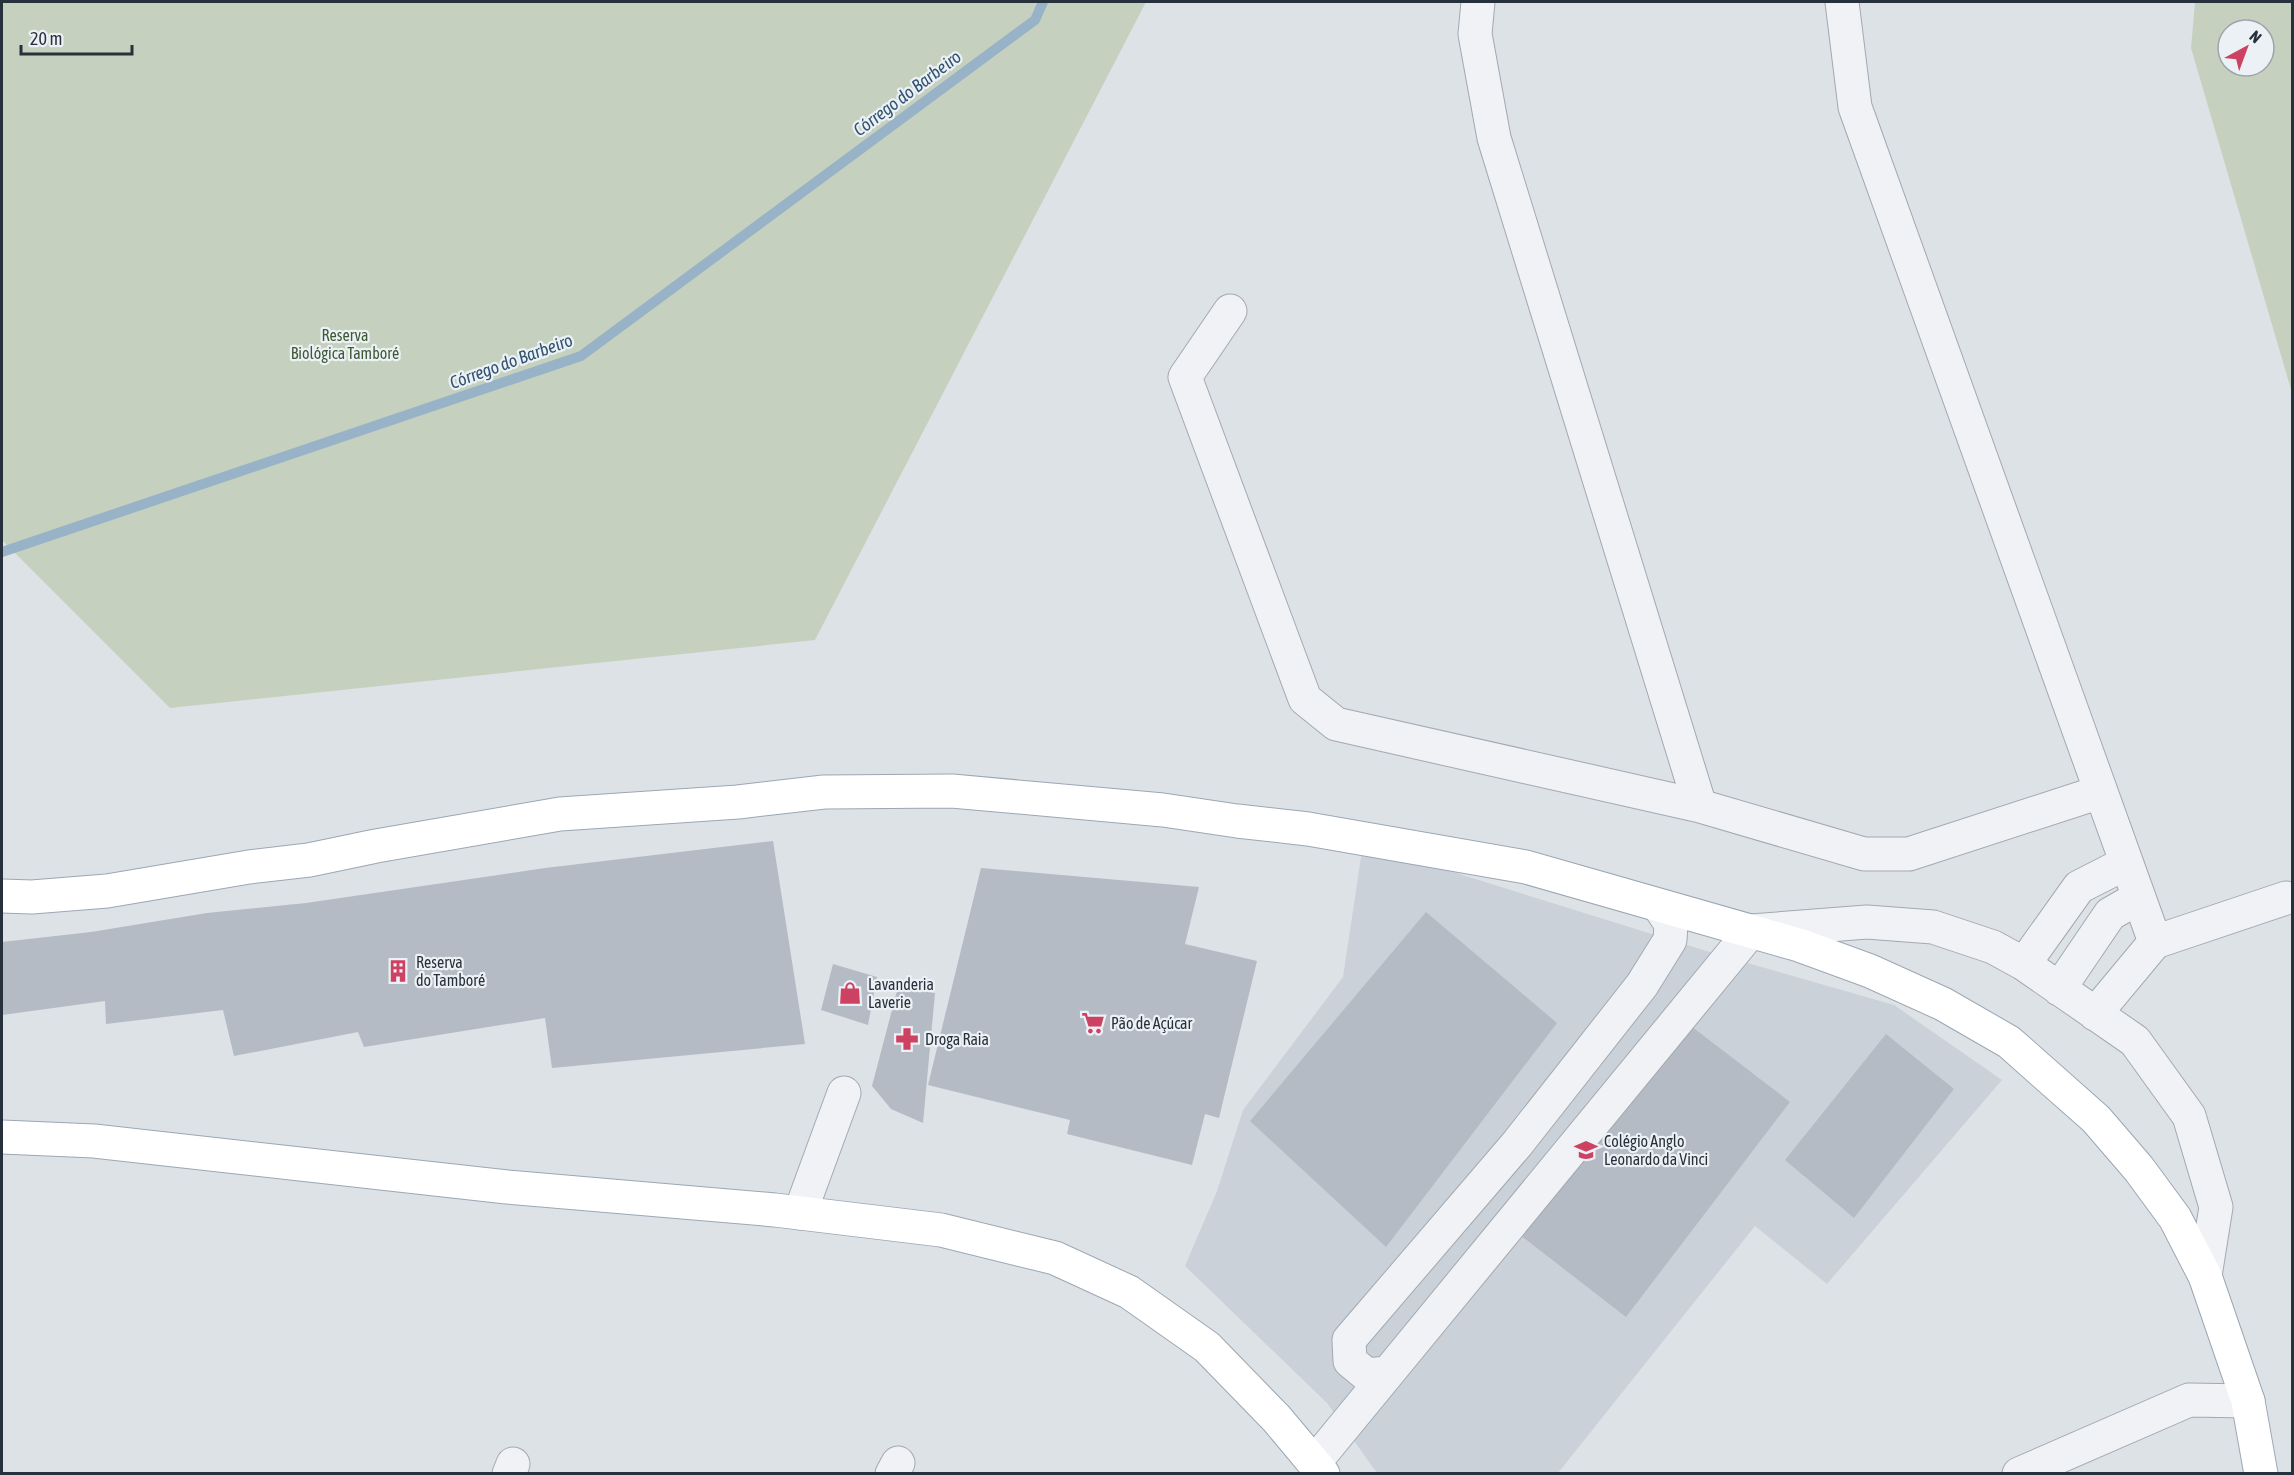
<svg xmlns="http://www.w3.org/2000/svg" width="2294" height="1475" font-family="'Asap Condensed',sans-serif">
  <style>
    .built { fill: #cbd1d9 }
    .green { fill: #c5d1be; fill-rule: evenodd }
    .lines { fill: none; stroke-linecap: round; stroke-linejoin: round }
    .stream { stroke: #98b3c7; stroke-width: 10 }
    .building { fill: #b4bbc4 }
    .minor-casing { stroke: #a3a9b1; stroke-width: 35 }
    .major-casing { stroke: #9ca7b3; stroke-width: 35 }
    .minor { stroke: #f0f2f5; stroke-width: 33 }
    .major { stroke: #fff; stroke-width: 33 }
    .labels { text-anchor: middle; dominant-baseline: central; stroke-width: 4.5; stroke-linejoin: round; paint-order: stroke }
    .park-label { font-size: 16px; fill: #3e5934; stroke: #ecf1f5 }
    .poi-label { font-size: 16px; fill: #27313d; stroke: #ecf1f5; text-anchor: start }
    .water-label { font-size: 18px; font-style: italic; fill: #315371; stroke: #ecf1f5 }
  </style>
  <rect width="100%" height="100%" fill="#dde2e7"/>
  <path class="built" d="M1363,844L1713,953L1894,1005L2002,1080L1827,1284L1755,1226L1558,1473H1377L1327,1403L1185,1266L1217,1191L1243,1110L1343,977Z"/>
  <path class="green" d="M2,2H1146L815,640L170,708L2,540Z
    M2195,2H2292V393L2191,48ZM2228,30H2264V66H2228Z"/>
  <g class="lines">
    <path class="stream" d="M2,552L581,356L1035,20L1043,2"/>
  </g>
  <path class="building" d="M773,841L805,1044L552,1068L545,1018L364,1047L358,1032L234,1056L223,1010L106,1024L105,1001L2,1015V942L91,932L207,913L306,903L545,868Z
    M981,868L1199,887L1185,944L1257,961L1219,1118L1205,1114L1192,1165L1067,1134L1070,1120L928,1085Z
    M1426,912L1557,1023L1386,1247L1250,1121Z
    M833,964L877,977L868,1025L821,1010Z
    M898,987L935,993L923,1123L891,1109L872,1086Z
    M1687,1023L1790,1102L1626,1317L1520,1235Z
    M1886,1034L1954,1089L1854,1218L1785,1160Z"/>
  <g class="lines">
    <g class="minor-casing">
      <path id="minor" d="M1478,2L1475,34L1494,138L1700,806
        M1842,2L1855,107L2155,942
        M1230,311L1185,377L1305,699L1336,724L1700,806L1864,854H1909L2100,792
        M2024,964L2135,1041L2189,1116L2216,1207L2205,1276
        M2059,989L2110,914L2138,898
        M2095,1014L2155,942L2286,898
        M800,1213L844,1093
        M1387,1373L1367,1375L1350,1361L1349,1340L1517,1144L1642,985L1670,940L1671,924L1659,906
        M1314,1463L1751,931L1867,922L1933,927L1993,947L2024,964L2079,887L2126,863
        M509,1474L513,1464
        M892,1474L898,1463
        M2019,1474L2189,1400L2248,1401"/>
    </g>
    <g class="major-casing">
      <path id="major" d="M2,896L32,897L107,891L249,867L309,860L376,846L560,814L738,802L824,792L952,791L1163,810L1237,821L1308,829L1526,867L1799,945L1870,971L1943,1004L2009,1042L2096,1119L2139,1169L2175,1218L2205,1276L2248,1401L2261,1474
        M2,1137L94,1141L507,1187L775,1210L941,1230L1055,1258L1129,1292L1207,1347L1277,1419L1323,1474"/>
    </g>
    <use href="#minor" class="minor"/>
    <use href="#major" class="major"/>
  </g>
  <defs>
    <g id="building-bare" transform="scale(1.8)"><path d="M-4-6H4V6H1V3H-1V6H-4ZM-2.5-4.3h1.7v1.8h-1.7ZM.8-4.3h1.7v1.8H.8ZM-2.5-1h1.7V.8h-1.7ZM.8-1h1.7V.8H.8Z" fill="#cd4163" stroke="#ecf1f5" stroke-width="2.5" paint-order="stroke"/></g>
    <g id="shop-bare" transform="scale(1.8)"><path d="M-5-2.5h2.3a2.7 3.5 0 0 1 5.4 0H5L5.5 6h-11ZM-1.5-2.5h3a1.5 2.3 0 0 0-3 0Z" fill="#cd4163" stroke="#ecf1f5" stroke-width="2.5" paint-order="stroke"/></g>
    <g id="supermarket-bare" transform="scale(1.8)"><path d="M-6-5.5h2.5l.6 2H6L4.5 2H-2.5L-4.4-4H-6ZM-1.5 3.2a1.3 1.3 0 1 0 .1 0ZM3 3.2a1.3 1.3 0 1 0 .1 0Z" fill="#cd4163" stroke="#ecf1f5" stroke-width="2.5" paint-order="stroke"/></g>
    <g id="pharmacy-bare" transform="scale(1.8)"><path d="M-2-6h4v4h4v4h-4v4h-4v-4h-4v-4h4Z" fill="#cd4163" stroke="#ecf1f5" stroke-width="2.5" paint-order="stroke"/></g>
    <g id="school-bare" transform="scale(1.8)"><path d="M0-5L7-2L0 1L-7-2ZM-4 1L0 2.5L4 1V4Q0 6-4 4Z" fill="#cd4163" stroke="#ecf1f5" stroke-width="2.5" paint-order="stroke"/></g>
  </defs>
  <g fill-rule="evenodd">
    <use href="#building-bare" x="398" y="971"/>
    <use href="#shop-bare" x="850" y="993"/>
    <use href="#supermarket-bare" x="1093" y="1023"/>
    <use href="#pharmacy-bare" x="907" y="1039"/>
    <use href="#school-bare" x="1586" y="1150"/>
  </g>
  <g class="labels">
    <g class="park-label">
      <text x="345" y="335">Reserva<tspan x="345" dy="18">Biológica Tamboré</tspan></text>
    </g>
    <g class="poi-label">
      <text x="416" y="962">Reserva<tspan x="416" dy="18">do Tamboré</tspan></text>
      <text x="868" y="984">Lavanderia<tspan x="868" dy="18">Laverie</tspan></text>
      <text x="1111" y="1023">Pão de Açúcar</text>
      <text x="925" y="1039">Droga Raia</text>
      <text x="1604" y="1141">Colégio Anglo<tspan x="1604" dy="18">Leonardo da Vinci</tspan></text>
    </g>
    <g class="water-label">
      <text transform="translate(907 93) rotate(-37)">Córrego do Barbeiro</text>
      <text transform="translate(511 361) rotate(-20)">Córrego do Barbeiro</text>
    </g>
  </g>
  <rect width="2294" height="1475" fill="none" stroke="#27313d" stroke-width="6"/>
  <g transform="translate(2246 48) rotate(41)"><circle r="28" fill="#ecf1f5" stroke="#9da4ab" stroke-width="1.5"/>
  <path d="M0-4.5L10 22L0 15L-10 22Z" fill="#cd4163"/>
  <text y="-9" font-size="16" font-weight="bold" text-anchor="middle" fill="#27313d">N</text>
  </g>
  <path d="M21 45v9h111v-9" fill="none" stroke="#27313d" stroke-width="3"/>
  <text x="30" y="45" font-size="18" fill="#27313d" stroke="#ecf1f5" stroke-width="4.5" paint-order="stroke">20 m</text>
</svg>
